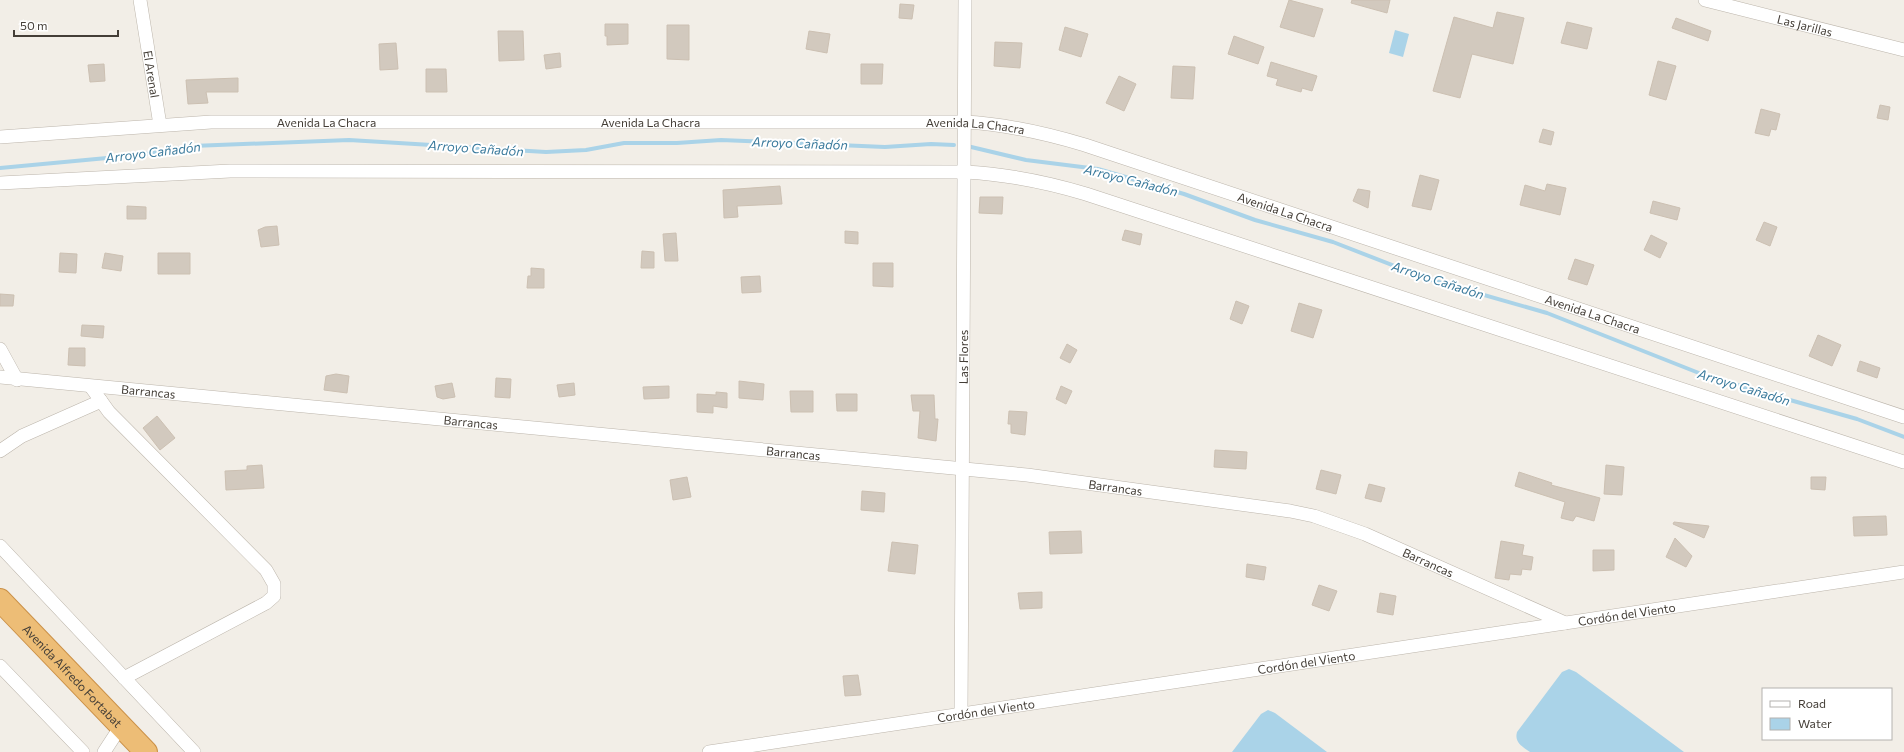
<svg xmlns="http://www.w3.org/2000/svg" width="1904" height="752" font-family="Commissioner,sans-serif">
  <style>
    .water { fill: #aad3e8 }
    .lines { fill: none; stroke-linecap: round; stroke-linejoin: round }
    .stream { stroke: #aad3e8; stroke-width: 4 }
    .building { fill: #d2c9be; stroke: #ccc0b2 }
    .street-casing { stroke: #bcb5ab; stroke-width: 14 }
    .highway-casing { stroke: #cb9148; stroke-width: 24 }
    .street { stroke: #fff; stroke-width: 13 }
    .highway { stroke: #edbd76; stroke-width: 22 }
    .labels { text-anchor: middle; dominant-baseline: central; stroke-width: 4; stroke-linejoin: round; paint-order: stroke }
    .street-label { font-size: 12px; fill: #443e37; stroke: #fff }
    .water-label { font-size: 13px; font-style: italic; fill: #3a7a9c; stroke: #fff }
  </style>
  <rect width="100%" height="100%" fill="#f2eee7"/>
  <path class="water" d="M1395,30L1409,34L1403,57L1389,53Z
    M1569,669L1576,672L1684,752H1530C1523,747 1514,743 1517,732L1562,672Z
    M1268,710L1275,713L1327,752H1232L1261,714Z"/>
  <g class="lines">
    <path class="stream" d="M967,146L1026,160L1098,169L1184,194L1255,220L1333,242L1428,279L1547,313L1709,377L1857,419L1904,437
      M0,168L139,155L192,146L349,140L546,152L586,150L624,143H677L721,140L885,147L931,144L954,145"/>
  </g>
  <path class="building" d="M1289,0L1323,9L1314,37L1280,27Z
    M1352,0H1390L1387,13L1351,3Z
    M900,4L914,5L912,19L899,18Z
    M1497,12L1524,18L1513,64L1472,54L1460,98L1433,91L1454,17L1493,28Z
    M1676,18L1711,31L1708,41L1672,28Z
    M1567,22L1592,28L1587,49L1561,43Z
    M605,24H628V44L607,45V36H605Z
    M667,25H689V60L667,59Z
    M1065,27L1088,34L1081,57L1059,50Z
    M498,31H523L524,60L499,61Z
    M809,31L830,34L827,53L806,49Z
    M1234,36L1264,47L1258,64L1228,54Z
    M995,42L1022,43L1020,68L994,66Z
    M396,43L398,69L380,70L379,44Z
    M560,53L561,67L546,69L544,55Z
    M1658,61L1676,66L1666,100L1649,95Z
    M1271,62L1317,76L1312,91L1302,88L1301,92L1276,85L1278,79L1267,76Z
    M104,64L105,81L90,82L88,65Z
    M861,64H883L882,84H861Z
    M1173,66L1195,67L1193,99L1171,98Z
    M426,69H446L447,92H426Z
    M1119,76L1136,84L1124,111L1106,103Z
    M238,78V92H206L208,103L188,104L186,80Z
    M1880,105L1890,107L1888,120L1877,118Z
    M1761,109L1780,114L1776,130L1771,129L1769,136L1755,133Z
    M1543,129L1554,132L1551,145L1539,142Z
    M1420,175L1439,180L1431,210L1412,206Z
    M1547,184L1566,188L1560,215L1520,205L1525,185L1545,191Z
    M780,186L782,204L737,206L738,217L724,218L723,190Z
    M1358,189L1370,191L1368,208L1353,201Z
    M980,197H1003L1002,214L979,213Z
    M1653,201L1680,208L1677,220L1650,213Z
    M127,206L146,207V219H127Z
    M1764,222L1777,227L1770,246L1756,240Z
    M277,226L279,245L261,247L258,230L265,227Z
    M1125,230L1142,234L1140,245L1122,240Z
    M845,231L858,232V244L845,243Z
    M676,233L678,261H665L663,234Z
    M1651,235L1667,243L1660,258L1644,250Z
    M642,251L654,252V268H641Z
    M60,253L77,254L76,273L59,272Z
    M105,253L123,256L121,271L102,268Z
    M158,253H190V274H158Z
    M1575,259L1594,265L1587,285L1568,279Z
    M873,263H893V287L873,286Z
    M531,268L544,269V288H527L528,276H531Z
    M760,276L761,292L742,293L741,277Z
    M0,294L14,295L13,306H0Z
    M1236,301L1249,306L1242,324L1230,319Z
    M1299,303L1322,310L1313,338L1291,331Z
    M82,325L104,326L103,338L81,336Z
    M1818,335L1841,345L1832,366L1809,356Z
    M1067,344L1077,350L1070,363L1060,358Z
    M69,348H85V366L68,365Z
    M1860,361L1880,368L1877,378L1857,371Z
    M336,374L349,376L347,393L324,390L326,376Z
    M496,378L511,379L510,398L495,397Z
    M739,381L764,384L763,400L739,398Z
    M452,383L455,397L443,399L437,397L435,386Z
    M574,383L575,395L559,397L557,385Z
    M669,386V398L644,399L643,387Z
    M1061,386L1072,391L1066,404L1056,399Z
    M790,391H813V412H791Z
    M716,392L727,393V408L713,406V413L697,412V394L716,395Z
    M836,394H857V411H837Z
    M911,395H934L935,419H938L936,441L918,438L920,411H913Z
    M1009,411L1027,412L1025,435L1011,433V424H1008Z
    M157,416L175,438L160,450L143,428Z
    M1215,450L1247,452L1246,469L1214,467Z
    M262,465L264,488L226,490L225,471L247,470V466Z
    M1606,465L1624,467L1622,495L1604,494Z
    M1321,470L1341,475L1336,494L1316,489Z
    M1519,472L1552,483L1551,485L1600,498L1594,521L1576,516L1573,521L1561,518L1565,502L1515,486Z
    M687,477L691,497L673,500L670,480Z
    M1811,477H1826L1825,490L1811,489Z
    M1369,484L1385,488L1381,502L1365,498Z
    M862,491L885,493L884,512L861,510Z
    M1886,516L1887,535L1854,536L1853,517Z
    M1674,522L1709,526L1704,538L1673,524Z
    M1081,531L1082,553L1050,554L1049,532Z
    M1675,538L1692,556L1686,567L1666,557Z
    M1501,541L1524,545L1522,555L1533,557L1531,570L1522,569L1521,575L1510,574L1509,580L1495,578Z
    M892,542L918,545L915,574L888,571Z
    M1593,550H1614V570L1593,571Z
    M1247,564L1266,567L1264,580L1246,577Z
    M1319,585L1337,591L1329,611L1312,605Z
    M1042,592V608L1020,609L1018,593Z
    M1380,593L1396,596L1393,615L1377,612Z
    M858,675L861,695L845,696L843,676Z"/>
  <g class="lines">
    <g class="street-casing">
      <g id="street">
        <path id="s1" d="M140,0L160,125"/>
        <path id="s2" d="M1705,0L1904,50"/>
        <path id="s3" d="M0,137L211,122H964C1006,124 1045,133 1085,145L1904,417"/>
        <path d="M0,183L230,171L964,172C1005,174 1046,182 1086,194L1904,462"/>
        <path d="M0,349L17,380"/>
        <path id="s4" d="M0,377L1027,475L1290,511L1314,516L1365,534L1565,623"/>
        <path d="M91,387L109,412L266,570L274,584V596L266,603L124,678"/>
        <path d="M0,451L22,436L101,401"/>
        <path d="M0,546L194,752"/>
        <path d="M0,666L83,752"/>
        <path id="s5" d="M961,714L965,0"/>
        <path d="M104,752L121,726"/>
        <path id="s6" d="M709,752L1904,572"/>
      </g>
    </g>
    <g class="highway-casing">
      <g id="highway">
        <path id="s7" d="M0,600L146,752"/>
      </g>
    </g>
    <use href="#street" class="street"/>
    <use href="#highway" class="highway"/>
  </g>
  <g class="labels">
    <g class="street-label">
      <text stroke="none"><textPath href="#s2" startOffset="103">Las Jarillas</textPath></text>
      <text stroke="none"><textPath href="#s1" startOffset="75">El Arenal</textPath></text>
      <text stroke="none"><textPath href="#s3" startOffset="327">Avenida La Chacra</textPath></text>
      <text stroke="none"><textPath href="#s3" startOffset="651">Avenida La Chacra</textPath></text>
      <text stroke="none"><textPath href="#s3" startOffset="976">Avenida La Chacra</textPath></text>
      <text stroke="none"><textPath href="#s3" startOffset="1299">Avenida La Chacra</textPath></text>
      <text stroke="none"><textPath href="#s3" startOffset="1623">Avenida La Chacra</textPath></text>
      <text stroke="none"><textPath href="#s5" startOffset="357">Las Flores</textPath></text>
      <text stroke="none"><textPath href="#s4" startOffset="149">Barrancas</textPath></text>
      <text stroke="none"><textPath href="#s4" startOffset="473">Barrancas</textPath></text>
      <text stroke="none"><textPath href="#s4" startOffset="797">Barrancas</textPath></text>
      <text stroke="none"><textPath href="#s4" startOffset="1121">Barrancas</textPath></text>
      <text stroke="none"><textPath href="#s4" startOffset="1445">Barrancas</textPath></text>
      <text stroke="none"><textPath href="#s6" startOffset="928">Cordón del Viento</textPath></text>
      <text stroke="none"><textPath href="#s6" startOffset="604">Cordón del Viento</textPath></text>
      <text stroke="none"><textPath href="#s7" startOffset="105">Avenida Alfredo Fortabat</textPath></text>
      <text stroke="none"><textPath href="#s6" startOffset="280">Cordón del Viento</textPath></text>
    </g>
    <g class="water-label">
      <text transform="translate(800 143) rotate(2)">Arroyo Cañadón</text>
      <text transform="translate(476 148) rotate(4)">Arroyo Cañadón</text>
      <text transform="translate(153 152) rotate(-7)">Arroyo Cañadón</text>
      <text transform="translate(1131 180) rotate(14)">Arroyo Cañadón</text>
      <text transform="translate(1438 280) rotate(18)">Arroyo Cañadón</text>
      <text transform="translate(1744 387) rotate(17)">Arroyo Cañadón</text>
    </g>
  </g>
  <rect x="1762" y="688" width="130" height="52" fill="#ffffff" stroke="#b4b2af"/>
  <rect x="1770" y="701" width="20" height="6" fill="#ffffff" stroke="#b4b2af"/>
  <text x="1798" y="708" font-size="12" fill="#443e37">Road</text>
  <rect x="1770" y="718" width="20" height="12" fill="#aad3e8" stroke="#b4b2af"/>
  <text x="1798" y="728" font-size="12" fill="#443e37">Water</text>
  <path d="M14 30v6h104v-6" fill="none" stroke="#443e37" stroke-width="2"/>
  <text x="20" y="30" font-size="12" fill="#443e37" stroke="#ffffff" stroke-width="3" paint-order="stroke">50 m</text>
</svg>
